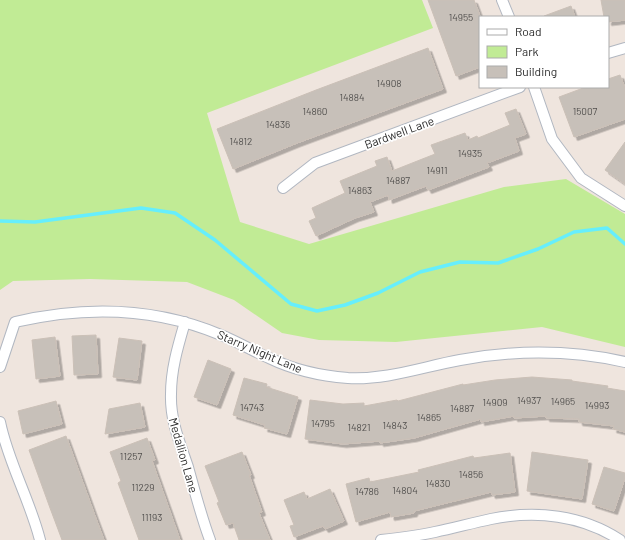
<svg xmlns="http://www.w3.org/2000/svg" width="625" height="540" font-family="Barlow,sans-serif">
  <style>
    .green { fill: #c1eb95 }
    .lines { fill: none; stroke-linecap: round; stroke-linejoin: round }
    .stream { stroke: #66eefc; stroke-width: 3.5 }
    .building { fill: #c7c0b9; stroke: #cbc0b7; filter: url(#shadow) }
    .minor-casing { stroke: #b1b7c1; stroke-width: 12 }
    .minor { stroke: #fff; stroke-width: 10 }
    .labels { text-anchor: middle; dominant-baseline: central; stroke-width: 3.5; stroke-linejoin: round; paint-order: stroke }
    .number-label { font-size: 10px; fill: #53514f }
    .street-label { font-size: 12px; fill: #2c2c2c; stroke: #fff }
  </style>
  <defs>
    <filter id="shadow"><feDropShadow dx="3.5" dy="3.5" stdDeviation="0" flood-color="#0004"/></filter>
  </defs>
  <rect width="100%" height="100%" fill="#efe5de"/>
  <path class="green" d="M0,0H422L433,28L207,113L240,222L309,244L504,187L566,179L625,214V347L542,327L396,342L319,340L282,333L234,300L187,282L90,279L13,281L0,290Z"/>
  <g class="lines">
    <path class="stream" d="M0,221L35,222L141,208L175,213L215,240L291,304L317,311L345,305L378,293L420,272L460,262L498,263L538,249L574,232L607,228L625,244"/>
  </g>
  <path class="building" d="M428,0H474L480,16V67L456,76Z
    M601,0H625V20L608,22V17H604Z
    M571,6L575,17H545L544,16Z
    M428,48L443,89L297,143L233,169L217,129L316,90Z
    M620,75L625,88V119L574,137L559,97L586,87H608V79Z
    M516,109L526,134L515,138L519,151L487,163L489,167L428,190L426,186L389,200L388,195L370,202L374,212L355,218L316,236L309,221L316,218L312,208L345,193L340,181L377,166L375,161L387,157L392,171L435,154L431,145L465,133L468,140L477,136L478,138L510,125L505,113Z
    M625,142V184L605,170Z
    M96,335L98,374L74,375L72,336Z
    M55,337L60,376L36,379L32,340Z
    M119,338L142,341L137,380L113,377Z
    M208,360L231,369L217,405L194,397Z
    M532,377L572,380V381L608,386L607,388L625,391V432L613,429L614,426L579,422V419L546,418V416L514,418V416L481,422V419L414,438L380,443V441L343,444L305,439L310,400L343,404L364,403V406L397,400L398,401L463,384V385L495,380Z
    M244,378L267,384L266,387L298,397L287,434L264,428L265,425L233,415Z
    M56,401L62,424L23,434L18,411Z
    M140,403L145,427L105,434L109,409Z
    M66,436L95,516L104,540H62L50,508L29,450Z
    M147,438L155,460L152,461L180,540H139L118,483L121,481L110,452Z
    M242,452L251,475H249L262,512L259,513L270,540H239L233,523L226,525L217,503L219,502L205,466Z
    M532,452L588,460L582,499L527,491Z
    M510,453L515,492L492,495L491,492L414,511V513L391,517L390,512L356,522L346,484L369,478L370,482L419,472L418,470L473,456L474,458Z
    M604,467L625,473V478L614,511L592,504Z
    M330,489L344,521L325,529L323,526L294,537L290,526L294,525L284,500L304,492L307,499Z"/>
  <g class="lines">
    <g class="minor-casing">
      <path id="minor" d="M502,0L509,17
        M608,53L625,48
        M534,87L552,139L581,178L625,206
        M283,188L315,163L520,87
        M185,322C178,346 171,369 171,394C170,420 180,443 188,467C195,492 201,516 210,540
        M0,367L15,322C84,306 155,307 221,335C238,342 253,351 269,358C294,370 321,376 348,378C387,380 422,367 460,360C514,350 571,350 625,362
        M0,422C8,462 30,500 40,540
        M381,540C399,538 417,536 435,532C454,528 472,523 491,519C536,510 582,515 620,540"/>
    </g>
    <use href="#minor" class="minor"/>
  </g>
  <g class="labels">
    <g class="number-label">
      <text x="461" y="17">14955</text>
      <text x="389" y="83">14908</text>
      <text x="352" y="97">14884</text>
      <text x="315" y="111">14860</text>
      <text x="585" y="111">15007</text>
      <text x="278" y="124">14836</text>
      <text x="241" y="141">14812</text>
      <text x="470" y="153">14935</text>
      <text x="437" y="170">14911</text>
      <text x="398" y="180">14887</text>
      <text x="360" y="190">14863</text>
      <text x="529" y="400">14937</text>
      <text x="563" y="401">14965</text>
      <text x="495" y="402">14909</text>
      <text x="597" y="405">14993</text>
      <text x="252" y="407">14743</text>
      <text x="462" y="408">14887</text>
      <text x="429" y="417">14865</text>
      <text x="323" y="423">14795</text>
      <text x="395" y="425">14843</text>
      <text x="359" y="427">14821</text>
      <text x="131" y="456">11257</text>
      <text x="471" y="474">14856</text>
      <text x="438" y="483">14830</text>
      <text x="143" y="487">11229</text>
      <text x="405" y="490">14804</text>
      <text x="367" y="491">14786</text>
      <text x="152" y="517">11193</text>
    </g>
    <g class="street-label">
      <text transform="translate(399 132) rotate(-20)">Bardwell Lane</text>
      <text transform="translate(260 351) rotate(23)">Starry Night Lane</text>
      <text transform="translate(184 455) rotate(74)">Medallion Lane</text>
    </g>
  </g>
  <rect x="479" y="16" width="130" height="72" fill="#ffffff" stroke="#ababab"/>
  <rect x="487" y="29" width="20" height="6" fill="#ffffff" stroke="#ababab"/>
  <text x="515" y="36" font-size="12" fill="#2c2c2c">Road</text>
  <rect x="487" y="46" width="20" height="12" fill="#c1eb95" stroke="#ababab"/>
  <text x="515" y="56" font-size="12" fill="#2c2c2c">Park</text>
  <rect x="487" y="66" width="20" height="12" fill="#c7c0b9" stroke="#ababab"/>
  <text x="515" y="76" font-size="12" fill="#2c2c2c">Building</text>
</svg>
